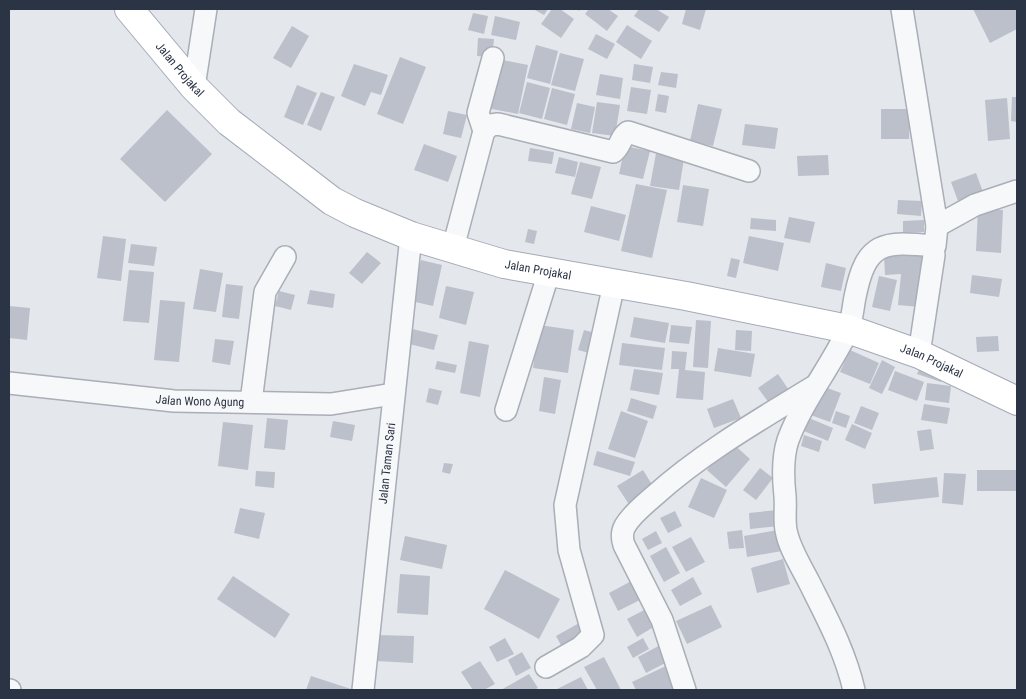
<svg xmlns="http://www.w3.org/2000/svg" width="1026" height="699" font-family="'Roboto Condensed',sans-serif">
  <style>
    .building { fill: #bbc0ca }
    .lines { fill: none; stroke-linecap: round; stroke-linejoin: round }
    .minor-casing { stroke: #a9aeb7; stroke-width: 24 }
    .major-casing { stroke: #a3abb8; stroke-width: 30 }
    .path { stroke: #c2c5cb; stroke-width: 3; stroke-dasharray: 4 4; stroke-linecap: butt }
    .minor { stroke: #f7f8fa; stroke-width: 21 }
    .major { stroke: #fff; stroke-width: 28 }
    .labels { text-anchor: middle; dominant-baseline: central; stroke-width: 4; stroke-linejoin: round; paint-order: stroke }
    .street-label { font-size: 12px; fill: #2b3445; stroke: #f4f6f9 }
  </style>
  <rect width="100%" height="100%" fill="#e4e7ec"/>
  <path class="building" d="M533,9H548L544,15Z
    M552,9H560L574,19L561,38L541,24Z
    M589,9H608L618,16L607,31L585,14Z
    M639,9H656L669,17L659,32L634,16Z
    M686,9H706L700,30L682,24Z
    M973,9H1017V29L990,43Z
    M473,13L488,16L484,34L468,30Z
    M495,16L520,22L516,40L491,35Z
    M627,25L652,41L641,59L616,42Z
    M292,26L309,36L291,68L273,58Z
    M596,34L615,44L607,59L588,49Z
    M478,38L494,39L492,57L477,56Z
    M536,45L558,51L550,84L527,78Z
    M560,53L584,59L575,91L551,85Z
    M400,57L426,67L403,124L377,114Z
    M492,58L528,65L518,114L482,107Z
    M354,64L388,75L381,95L371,92L365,106L341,96Z
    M634,64L653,67L650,83L632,80Z
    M661,72L678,74L676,88L658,85Z
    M600,74L623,78L620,99L596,95Z
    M527,82L550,88L542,119L519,113Z
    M297,85L317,93L303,125L284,117Z
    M631,87L651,90L647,114L627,111Z
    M552,88L575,94L567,125L544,119Z
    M321,92L335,97L321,131L307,125Z
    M658,94L669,96L666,113L655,111Z
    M1012,97H1017V122L1011,121Z
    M1007,98L1010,139L988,141L985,100Z
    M597,102L620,105L615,136L592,133Z
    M577,103L595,107L590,133L571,129Z
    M698,104L722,109L713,146L690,141Z
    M881,109H910L909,139H881Z
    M167,110L212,154L165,202L120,159Z
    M448,111L467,115L461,138L443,134Z
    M745,124L778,128L775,149L742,145Z
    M424,144L457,156L448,182L414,170Z
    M625,146L650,151L643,179L619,174Z
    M530,148L554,152L552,164L528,161Z
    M657,148L685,152L679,190L650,186Z
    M828,155L829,175L798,176L797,156Z
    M559,157L578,162L575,177L555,173Z
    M580,162L601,167L592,199L571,194Z
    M976,173L983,192L958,201L951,182Z
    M636,184L667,190L652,258L621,251Z
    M683,185L709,189L703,226L677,222Z
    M898,200L922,201L921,216L897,214Z
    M591,206L626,215L619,241L584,232Z
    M978,209L1003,210L1001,253L976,251Z
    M789,217L815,222L810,243L784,238Z
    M751,218L776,220V231L750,229Z
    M924,220V232L903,233V221Z
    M528,229L537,231L534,244L525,242Z
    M103,236L126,239L121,281L97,278Z
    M749,236L784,243L778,271L743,263Z
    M131,244L157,247L154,266L128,263Z
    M367,252L381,263L362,284L349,273Z
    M903,254L925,255L920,307L898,305L901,274L885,275L884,255Z
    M731,258L740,260L736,278L727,276Z
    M421,260L442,265L433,306L411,301Z
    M826,263L846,268L841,291L821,287Z
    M200,269L223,273L216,312L193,309Z
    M129,270L154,272L149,323L123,321Z
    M972,275L1002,279L999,297L970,293Z
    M879,276L897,280L890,311L872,307Z
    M226,284L243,286L239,319L222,317Z
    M446,286L474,292L466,325L439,318Z
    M310,290L335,294L333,308L307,304Z
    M279,291L295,295L291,310L275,306Z
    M160,300L185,302L179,362L154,360Z
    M9,306L30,308L27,340L9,338Z
    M634,317L669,323L665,343L630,337Z
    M696,320L711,321L708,368L693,367Z
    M539,325L574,330L568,373L533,368Z
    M671,325L692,327L689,344L669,342Z
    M412,329L438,335L434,350L409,344Z
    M584,330L595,333L589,353L578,350Z
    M736,330L752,331L751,351L735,350Z
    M998,336L999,351L977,352L976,337Z
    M215,339L234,341L230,365L212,362Z
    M469,341L489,345L480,397L460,393Z
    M622,343L665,348L662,370L619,365Z
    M718,348L755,354L751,377L714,371Z
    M850,350L879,363L870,384L840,372Z
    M672,351L687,352L685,370L705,372L703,400L676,398L679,369H671Z
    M882,360L895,367L882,394L869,388Z
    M923,360L946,368L941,382L917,374Z
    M437,361L457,365L455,373L435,369Z
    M634,369L663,373L659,395L630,390Z
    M895,371L924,382L917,401L888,390Z
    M778,374L791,393L772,407L758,388Z
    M544,377L561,380L555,414L539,411Z
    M927,383L951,386L949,403L925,400Z
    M819,385L841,393L830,422L808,414Z
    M429,388L442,391L438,405L426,402Z
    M631,398L657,406L653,419L627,411Z
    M733,399L741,418L714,428L707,409Z
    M924,404L950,408L947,424L921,420Z
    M861,406L879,413L872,430L854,423Z
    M621,411L648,421L635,458L608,449Z
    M836,411L850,416L846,428L832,423Z
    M804,416L833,428L828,441L799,429Z
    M267,418L288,420L285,450L264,448Z
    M333,421L355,425L352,441L330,437Z
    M223,422L253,425L248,470L218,466Z
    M852,424L872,433L865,449L845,440Z
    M931,429L934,449L920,451L917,431Z
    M804,435L822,441L819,452L801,446Z
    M731,442L750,459L726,487L707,470Z
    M597,451L635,462L630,476L593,465Z
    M444,463L453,464L450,474L442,472Z
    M760,468L773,478L756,500L743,490Z
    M643,470L656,491L630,506L617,486Z
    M977,470H1017V491H977Z
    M256,471L275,472L274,488L255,486Z
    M944,473L966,474L963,505L942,503Z
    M937,477L939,497L874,504L872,484Z
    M701,478L727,490L714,518L688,507Z
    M240,508L265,513L259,539L234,533Z
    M777,510L779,526L750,529L749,513Z
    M675,511L682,526L668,533L660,518Z
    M742,530L744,548L729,549L727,532Z
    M778,530L782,551L747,557L744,536Z
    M656,531L662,543L648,550L642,539Z
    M405,536L447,545L442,569L400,560Z
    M691,537L705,562L686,572L672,547Z
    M666,547L680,573L664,582L650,556Z
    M783,559L790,584L757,593L751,568Z
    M505,570L560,599L539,639L484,609Z
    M400,574L430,576L428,615L397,613Z
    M233,576L290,614L275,638L217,599Z
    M639,577L648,596L618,611L609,593Z
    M693,577L702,594L680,606L671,590Z
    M711,605L722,627L687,644L676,621Z
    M648,608L657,625L637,637L627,619Z
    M581,622L588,635L563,649L556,636Z
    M377,635L414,636L413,663L376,661Z
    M505,638L514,654L497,662L489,647Z
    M643,638L649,649L633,658L627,647Z
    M664,643L673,659L646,673L638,657Z
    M522,652L531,668L516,676L508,660Z
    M604,657L621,690H597L584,667Z
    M480,661L495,684L484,690H473L461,672Z
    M668,665L674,690H636L632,682Z
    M529,674L538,688L534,690H501Z
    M311,676L354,690H306Z
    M581,677L588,690H555Z"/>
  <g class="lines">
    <g class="minor-casing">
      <g id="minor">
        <path d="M194,87L206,9"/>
        <path d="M484,131L478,113L493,58"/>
        <path d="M937,226L975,205L1017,191"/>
        <path d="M453,248L484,131L491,125L498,124L613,152C621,147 620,137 628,132L749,171"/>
        <path d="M919,354L934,255"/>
        <path id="s1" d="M9,383L174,401L331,404L393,394"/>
        <path d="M251,402L265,292L285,257"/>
        <path d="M506,410L549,272"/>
        <path d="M546,667L581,647L593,635L569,550L565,505L614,284"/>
        <path d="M9,690H10"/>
        <path id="s2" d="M363,690L411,236"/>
        <path d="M685,690L662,620L624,545C622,539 621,533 625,526C632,514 644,505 654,496C702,453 759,420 813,387"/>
        <path d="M854,690C845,651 827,618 809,582C801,566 789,548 786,530C784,520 786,507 785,496C783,478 782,458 788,440C803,400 830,368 848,330C852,321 853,307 855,297C866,241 883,241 935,246L937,226L902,9"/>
      </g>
    </g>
    <g class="major-casing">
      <g id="major">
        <path id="s3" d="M129,9L194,87L229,122L332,201L355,213L411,236L504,264L686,296L848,329L919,354L1017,401"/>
      </g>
    </g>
    <path class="path" d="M578,10L579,9"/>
    <use href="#minor" class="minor"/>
    <use href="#major" class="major"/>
  </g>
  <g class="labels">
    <g class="street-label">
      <text stroke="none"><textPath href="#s3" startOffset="79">Jalan Projakal</textPath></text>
      <text stroke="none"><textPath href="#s3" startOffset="499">Jalan Projakal</textPath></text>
      <text stroke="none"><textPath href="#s3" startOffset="904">Jalan Projakal</textPath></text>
      <text stroke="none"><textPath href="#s1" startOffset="192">Jalan Wono Agung</textPath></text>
      <text stroke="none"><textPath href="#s2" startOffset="228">Jalan Taman Sari</textPath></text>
    </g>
  </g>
  <rect width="1026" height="699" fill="none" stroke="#2b3445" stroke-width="20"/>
</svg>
